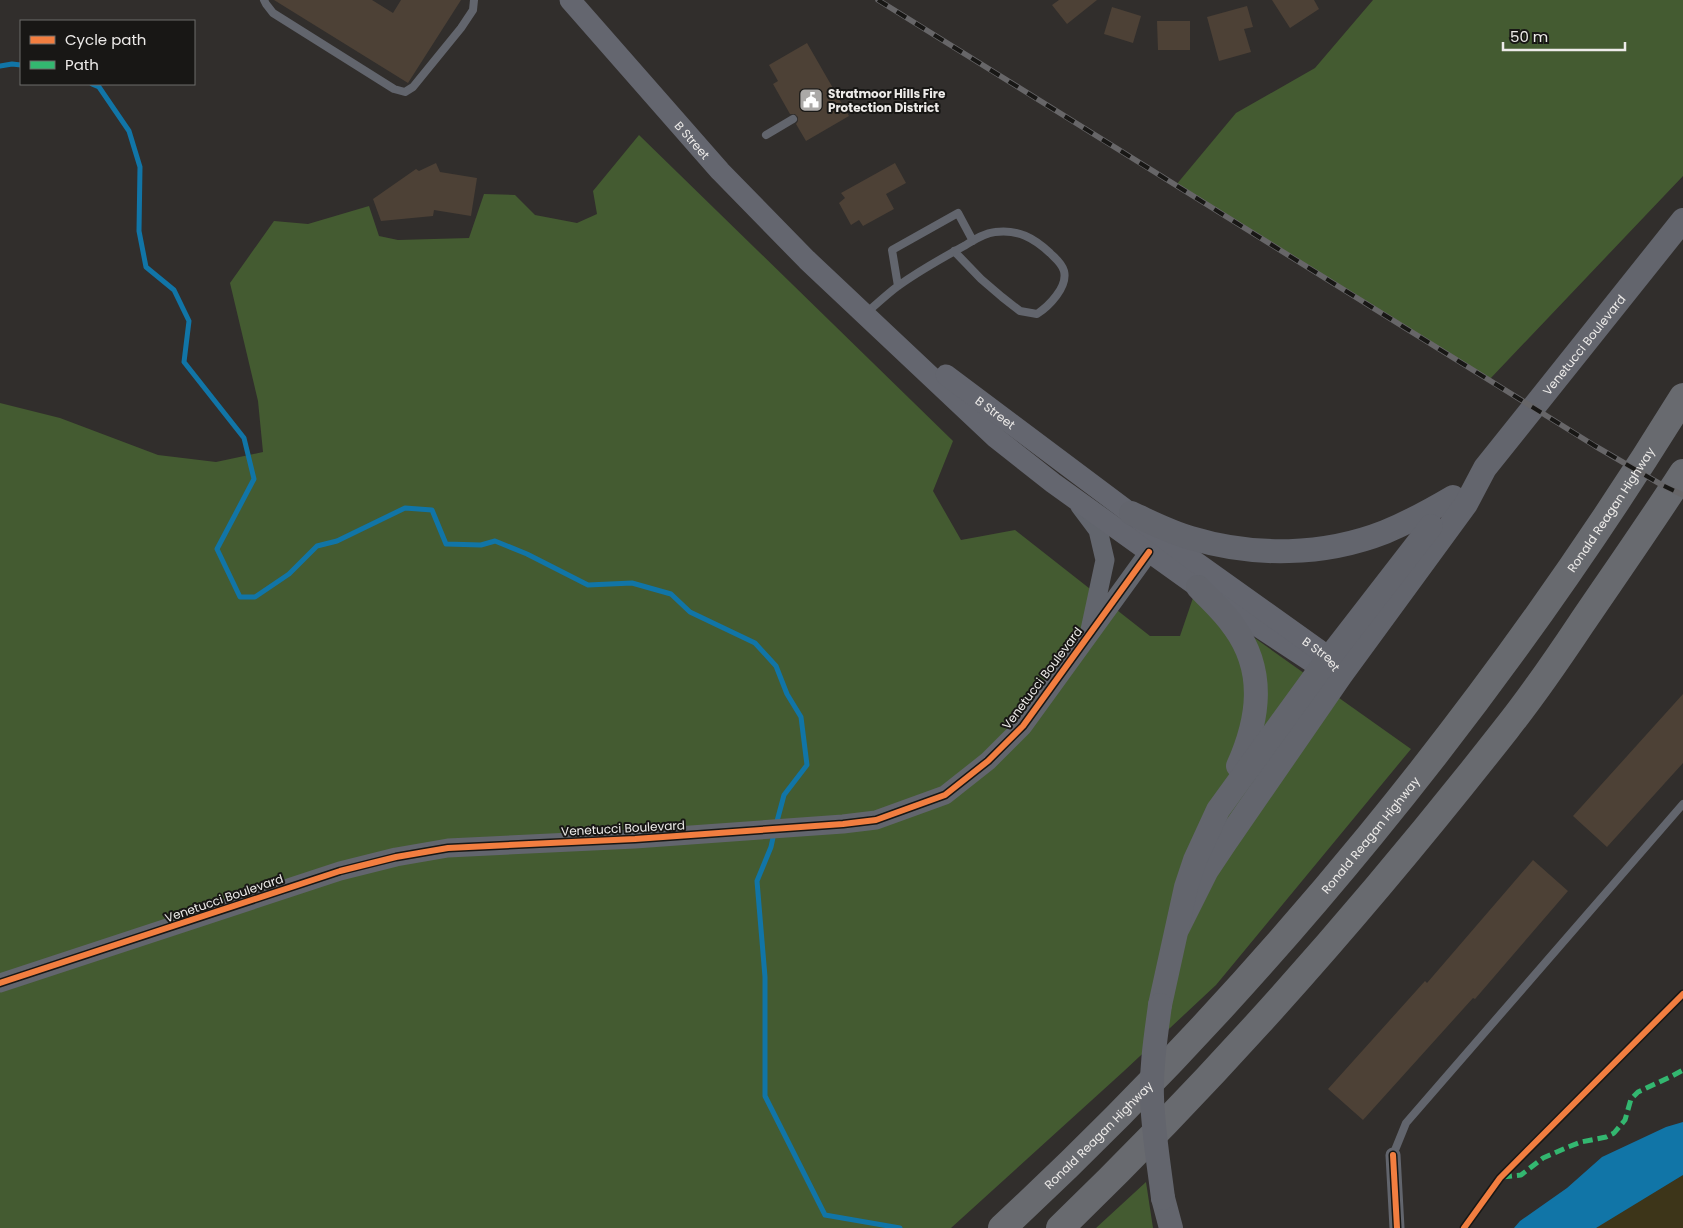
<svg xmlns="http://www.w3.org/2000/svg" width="1683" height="1228" font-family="Poppins,sans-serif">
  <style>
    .green { fill: #445b31 }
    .sand { fill: #3d3519 }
    .water { fill: #1175a7 }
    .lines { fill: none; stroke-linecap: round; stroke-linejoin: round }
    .stream { stroke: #1175a7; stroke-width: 5 }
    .building { fill: #4d4136 }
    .service { stroke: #62656d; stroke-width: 8 }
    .minor { stroke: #62656d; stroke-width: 15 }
    .tertiary { stroke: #62656d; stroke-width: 19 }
    .secondary { stroke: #64666f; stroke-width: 21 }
    .primary { stroke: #63656d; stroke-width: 24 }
    .motorway { stroke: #686a6f; stroke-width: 28 }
    .rail-casing { stroke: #676668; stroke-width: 5.5 }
    .rail { stroke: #181715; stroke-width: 4; stroke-dasharray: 11; stroke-linecap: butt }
    .primary-bridge { stroke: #63656d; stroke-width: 24 }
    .quiet { stroke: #33b770; stroke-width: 5; stroke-dasharray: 10 5; stroke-linecap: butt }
    .cycleway-casing { stroke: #181715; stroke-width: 9 }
    .cycleway { stroke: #f27e40; stroke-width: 6 }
    .labels { text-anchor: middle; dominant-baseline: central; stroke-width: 4; stroke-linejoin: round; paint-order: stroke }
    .poi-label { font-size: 12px; font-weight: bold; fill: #edebe9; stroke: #181715; text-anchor: start }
    .street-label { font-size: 12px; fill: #edebe9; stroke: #181715 }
  </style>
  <rect width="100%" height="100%" fill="#312e2c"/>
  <path class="green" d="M1373,0H1683V176L1489,380L1176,185L1236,113L1315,68Z
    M639,135L953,441L933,491L961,540L1015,530L1150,636H1180L1194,595L1411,749L1216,985L1124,1071L951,1228H0V403L60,418L158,455L216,462L263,452L258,401L230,283L274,221L308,224L369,206L379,236L398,240L469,238L484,194L515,195L535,215L577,223L597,214L593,191Z
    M1146,1182L1153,1228H1096Z"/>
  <path class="sand" d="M1683,1175V1228H1596L1599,1225Z"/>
  <path class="water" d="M1683,1122V1175L1596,1228H1514L1520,1221L1567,1188L1602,1157L1666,1127Z"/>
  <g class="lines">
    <path class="stream" d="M0,66L12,64L21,65
      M92,84L99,87L129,131L140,167L139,231L146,267L174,290L189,321L184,362L244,438L254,479L217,549L240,597H255L289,574L317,546L337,541L405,508L432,510L446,544L481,545L495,541L527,554L588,585L632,583L671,594L690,612L755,643L776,666L787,694L801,717L807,765L784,795L776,825
      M774,833L771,847L757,881L765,977V1096L825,1215L900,1228"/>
  </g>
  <path class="building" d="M274,0H372L393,13L401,0H461L408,83Z
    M1059,0H1097L1067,24L1052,5Z
    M1272,0H1314L1319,9L1290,28Z
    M1247,6L1253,27L1244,29L1251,52L1219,61L1207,17Z
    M1112,7L1141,16L1133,43L1104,34Z
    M1157,21H1190V50H1158Z
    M807,43L849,116L806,141L796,124L798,121V117L795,114H790L773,84L778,81L769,65Z
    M436,163L440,172L477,178L471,216L434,210L433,216L381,221L373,199L416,169L419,171Z
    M895,163L906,183L886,194L894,209L863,226L859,220L851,225L839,203L845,198L841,193Z
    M1683,694V763L1607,847L1573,816Z
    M1533,860L1568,891L1475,999L1473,998L1363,1120L1328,1089L1425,981L1427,983Z"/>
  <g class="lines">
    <path class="service" d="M264,0L266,4L273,13L394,89L405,92L413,87L461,28L473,10L474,0
      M766,135L793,119
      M898,286L892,250L958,213L973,241
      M866,313C877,304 887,294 898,286C919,271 942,258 964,246C974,240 984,233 995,232C1018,229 1034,238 1050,253C1055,258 1062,263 1064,271C1068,287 1049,306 1037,314L1020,311L1002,297L981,279L954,251
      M1393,1155L1406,1123L1683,804"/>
    <path class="minor" d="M1393,1155L1397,1228"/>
    <path class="tertiary" d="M1080,506L1098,530L1105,560L1090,630
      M0,983L340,871L396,857L448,848L635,839L843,824L876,820L945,795L988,761L1023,726L1149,552"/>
    <g class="secondary">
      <path id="s1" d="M570,0L720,171L807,260L996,438L1053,483L1198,587L1321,668L1336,673"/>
      <path id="s2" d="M946,375L1193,560L1329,657L1338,670"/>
    </g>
    <g class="primary">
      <path d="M1131,513C1151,522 1170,532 1191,538C1254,557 1324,556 1385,532C1409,522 1431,510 1453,497"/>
      <path d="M1198,587C1210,600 1224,612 1234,627C1266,671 1259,719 1238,766"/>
      <path id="s3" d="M1178,928L1207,870L1225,843L1341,675L1466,504L1485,468L1683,220"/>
      <path d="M1160,1005L1186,887L1195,860L1218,810L1321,668L1431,526"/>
      <path d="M1163,1198L1171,1228"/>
    </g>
    <g class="motorway">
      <path id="s4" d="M1002,1228C1263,986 1496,700 1683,397"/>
      <path d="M1060,1228C1221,1073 1368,905 1506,729C1533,695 1557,660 1581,624C1615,574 1650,524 1683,473"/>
    </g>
    <g class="rail-casing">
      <path id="rail" d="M878,0L1595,446L1662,485L1683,495"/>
    </g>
    <use href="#rail" class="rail"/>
    <path class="primary-bridge" d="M1160,1005C1156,1035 1151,1066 1152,1097C1153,1131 1159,1165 1163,1198"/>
    <path class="quiet" d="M1502,1177L1521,1175L1543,1158L1568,1147L1581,1142L1606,1137L1614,1133L1625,1120L1631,1099L1638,1092L1672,1076L1683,1070"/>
    <g class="cycleway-casing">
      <path id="cycleway" d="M0,983L340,871L396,857L448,848L635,839L843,824L876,820L945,795L988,761L1023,726L1149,552
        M1393,1155L1397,1228
        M1464,1228L1500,1178L1683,994"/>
    </g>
    <use href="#cycleway" class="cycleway"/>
  </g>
  <defs>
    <g id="civic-square" transform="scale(1.25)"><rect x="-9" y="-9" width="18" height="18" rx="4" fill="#aba9a7" stroke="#181715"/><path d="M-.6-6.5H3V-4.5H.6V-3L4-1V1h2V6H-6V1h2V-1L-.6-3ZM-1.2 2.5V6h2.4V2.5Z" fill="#fff"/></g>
  </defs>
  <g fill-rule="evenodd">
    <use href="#civic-square" x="811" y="100"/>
  </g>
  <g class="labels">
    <g class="poi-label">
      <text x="828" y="93">Stratmoor Hills Fire<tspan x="828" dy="14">Protection District</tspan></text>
    </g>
    <g class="street-label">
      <text stroke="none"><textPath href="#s1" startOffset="186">B Street</textPath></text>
      <text stroke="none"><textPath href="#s3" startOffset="712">Venetucci Boulevard</textPath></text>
      <text stroke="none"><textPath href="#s2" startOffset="62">B Street</textPath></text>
      <text stroke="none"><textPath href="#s4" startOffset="944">Ronald Reagan Highway</textPath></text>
      <text stroke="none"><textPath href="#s2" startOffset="468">B Street</textPath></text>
      <text transform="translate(1042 678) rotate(-53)">Venetucci Boulevard</text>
      <text transform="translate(623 828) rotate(-3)">Venetucci Boulevard</text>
      <text stroke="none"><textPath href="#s4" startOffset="539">Ronald Reagan Highway</textPath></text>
      <text transform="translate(224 898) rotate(-19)">Venetucci Boulevard</text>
      <text stroke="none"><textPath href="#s4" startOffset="134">Ronald Reagan Highway</textPath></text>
    </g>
  </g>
  <rect x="20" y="20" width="175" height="65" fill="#181715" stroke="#6d6c6a"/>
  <rect x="30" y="36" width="25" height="8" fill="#f27e40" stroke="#6d6c6a"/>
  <text x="65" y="45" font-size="15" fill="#edebe9">Cycle path</text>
  <rect x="30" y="61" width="25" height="8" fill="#33b770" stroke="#6d6c6a"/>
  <text x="65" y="70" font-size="15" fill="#edebe9">Path</text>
  <path d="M1503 42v8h122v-8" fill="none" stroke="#edebe9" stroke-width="2.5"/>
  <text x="1510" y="42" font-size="15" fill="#edebe9" stroke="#181715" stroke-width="4" paint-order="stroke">50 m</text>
</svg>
